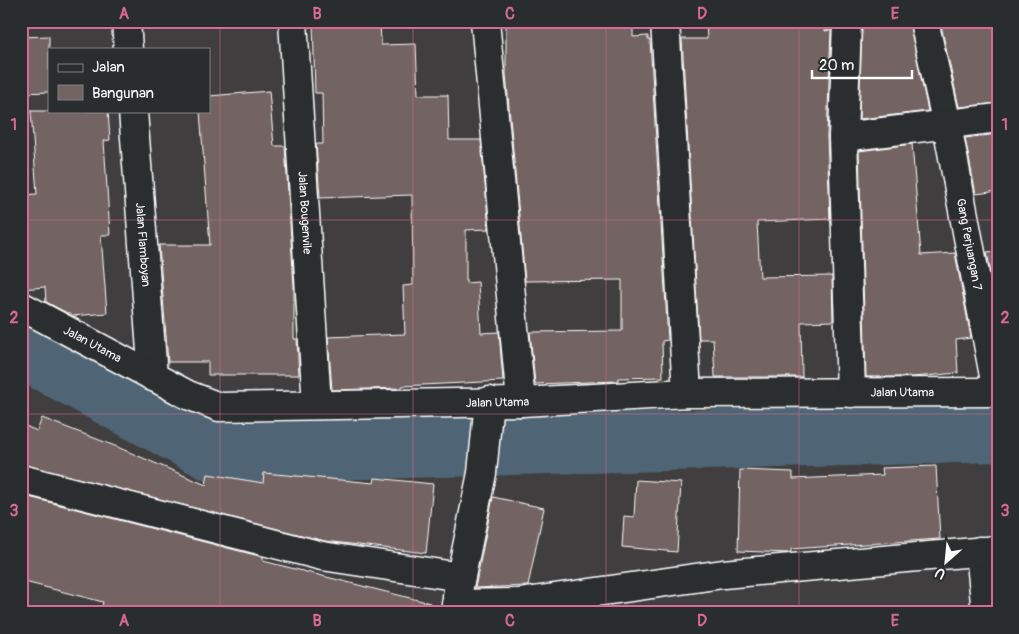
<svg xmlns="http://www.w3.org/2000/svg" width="1019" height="634" font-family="Pangolin,sans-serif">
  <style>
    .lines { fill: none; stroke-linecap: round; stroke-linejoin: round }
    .river { stroke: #506574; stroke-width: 60 }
    .building { fill: #736462; stroke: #fff }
    .minor-casing { stroke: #fff; stroke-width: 31 }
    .minor { stroke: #2a2d2e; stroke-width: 28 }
    .grid { fill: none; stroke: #d76994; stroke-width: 1; stroke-opacity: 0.55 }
    .labels { text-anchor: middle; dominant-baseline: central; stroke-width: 4; stroke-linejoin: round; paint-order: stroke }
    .street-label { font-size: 12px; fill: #fff; stroke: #2a2d2e }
    .neatline { fill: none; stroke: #d76994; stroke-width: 2 }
    .grid-label { font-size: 16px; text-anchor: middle; font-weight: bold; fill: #d76994 }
  </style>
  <rect width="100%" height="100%" fill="#403e3e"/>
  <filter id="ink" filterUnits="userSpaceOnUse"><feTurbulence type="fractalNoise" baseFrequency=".02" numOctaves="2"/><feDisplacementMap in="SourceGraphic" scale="10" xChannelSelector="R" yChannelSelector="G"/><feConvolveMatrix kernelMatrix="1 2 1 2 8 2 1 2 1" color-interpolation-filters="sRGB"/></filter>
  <g filter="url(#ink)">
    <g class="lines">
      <path class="river" d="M21,348L216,453L998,432"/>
    </g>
    <path class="building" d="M313,21H380L381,45L416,44L418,95H448L449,140H481L489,229L466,230V283L478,282L481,333L499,332L503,381L402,386V388L332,390L328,337L405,334L403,286L413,285L412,195L320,198L316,144H323L322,93H315Z
      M506,21H633V37L648,36V40H650L668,340L662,341L663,377L618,378V381L535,384L530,332L622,331V280L525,281L506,74Z
      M706,21H825V31L831,30L827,136L830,219L757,222L760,277L832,276L833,321L801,322L802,377H715L713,339H699L682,39H707Z
      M885,21H909L928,111L859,119L862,25Z
      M940,21H998V103L959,107Z
      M49,36V92L21,93V37Z
      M269,91L274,146H285L294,286V339H297L299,375H208V362H168L159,245H210L200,111H209V96Z
      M31,111H108L110,140L104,141L110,235H101L107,313L73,316L46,302L45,287L21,289V195L37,194Z
      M998,134V191L976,194L965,138Z
      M912,144L921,255L955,253L971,338L956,340L958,373L913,377H866L859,151Z
      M998,251V311L987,252Z
      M42,418L115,446L206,485L208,474L263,483L264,473L374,483L375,478L433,484L426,553L325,541L21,464V424L37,431Z
      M936,466L940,539L791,549V552L788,553L738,551L740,470L793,472V479L883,475L882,468Z
      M636,480L681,483L677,552L622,547L624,516L634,517Z
      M21,495L263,557V561L430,603L429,613H100L103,602L21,581Z
      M493,497L544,508L528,586L475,588Z"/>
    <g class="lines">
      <g class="minor-casing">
        <g id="minor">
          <path d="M126,21L128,49"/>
          <path id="s1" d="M293,21L317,405"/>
          <path d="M485,21L521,402"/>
          <path d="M665,21L687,393"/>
          <path id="s2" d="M924,21L947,125L997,392"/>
          <path id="s3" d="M133,111L153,377"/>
          <path d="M843,137L847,21"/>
          <path id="s4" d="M21,306L188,395L219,407L521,402L687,393L998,392"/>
          <path d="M851,393L843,137L998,118"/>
          <path d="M21,479L322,556L461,577"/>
          <path d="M980,551L986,613"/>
          <path d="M457,596L482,473L489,401"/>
          <path d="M456,604L519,603L723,574L998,550"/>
        </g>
      </g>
      <use href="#minor" class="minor"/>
    </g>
  </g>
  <path class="grid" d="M220,21V613M413,21V613M606,21V613M799,21V613M21,220H998M21,414H998"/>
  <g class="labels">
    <g class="street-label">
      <text stroke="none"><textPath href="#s1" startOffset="192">Jalan Bougenvile</textPath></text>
      <text stroke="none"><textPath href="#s3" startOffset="134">Jalan Flamboyan</textPath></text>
      <text stroke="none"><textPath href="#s2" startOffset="228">Gang Perjuangan 7</textPath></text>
      <text stroke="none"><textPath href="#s4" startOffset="81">Jalan Utama</textPath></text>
      <text stroke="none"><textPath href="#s4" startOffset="906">Jalan Utama</textPath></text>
      <text stroke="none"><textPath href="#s4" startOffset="501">Jalan Utama</textPath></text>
    </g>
  </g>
  <rect width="1019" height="634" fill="none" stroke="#2a2d2e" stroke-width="55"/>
  <rect x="48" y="48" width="162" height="65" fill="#2a2d2e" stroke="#7f8182"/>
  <rect x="58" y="64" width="25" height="8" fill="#2a2d2e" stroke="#7f8182"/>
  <text x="92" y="72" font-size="15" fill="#ffffff">Jalan</text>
  <rect x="58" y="85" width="25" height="15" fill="#736462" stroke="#7f8182"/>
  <text x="92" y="98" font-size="15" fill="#ffffff">Bangunan</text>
  <g transform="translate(946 562) rotate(207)" stroke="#2a2d2e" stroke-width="4" paint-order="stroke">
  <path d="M0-4L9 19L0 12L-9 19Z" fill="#ffffff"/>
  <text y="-8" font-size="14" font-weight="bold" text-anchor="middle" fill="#ffffff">U</text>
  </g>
  <path d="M812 70v8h100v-8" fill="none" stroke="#ffffff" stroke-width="2.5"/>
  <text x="819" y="70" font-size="15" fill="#ffffff" stroke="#2a2d2e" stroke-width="4" paint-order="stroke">20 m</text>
  <rect x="28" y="28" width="964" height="578" class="neatline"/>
  <g class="grid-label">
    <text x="124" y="19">A</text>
    <text x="317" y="19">B</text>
    <text x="510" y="19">C</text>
    <text x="702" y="19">D</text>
    <text x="895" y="19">E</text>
    <text x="14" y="130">1</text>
    <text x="1005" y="130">1</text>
    <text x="14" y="323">2</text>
    <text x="1005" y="323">2</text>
    <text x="14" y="516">3</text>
    <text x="1005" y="516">3</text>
    <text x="124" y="626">A</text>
    <text x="317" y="626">B</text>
    <text x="510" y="626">C</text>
    <text x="702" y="626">D</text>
    <text x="895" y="626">E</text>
  </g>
</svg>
